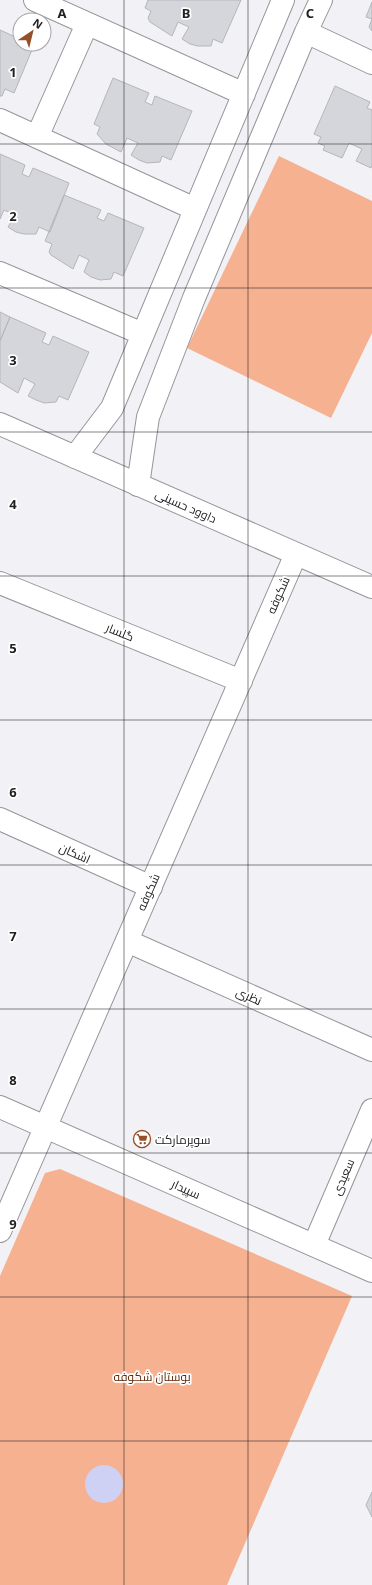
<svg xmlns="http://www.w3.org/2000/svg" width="372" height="1585" font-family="'Noto Sans',Cairo,sans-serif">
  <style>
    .green { fill: #f5b190 }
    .water { fill: #ced1f3 }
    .building { fill: #d5d6db; stroke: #b5b6bb }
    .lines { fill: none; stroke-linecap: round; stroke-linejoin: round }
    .street-casing { stroke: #95969b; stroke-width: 24 }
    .secondary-casing { stroke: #95969b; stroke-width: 24 }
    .street { stroke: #fff; stroke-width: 22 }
    .secondary { stroke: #fff; stroke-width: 22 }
    .grid { fill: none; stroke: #212123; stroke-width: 1; stroke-opacity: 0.55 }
    .labels { text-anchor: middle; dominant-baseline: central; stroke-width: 3.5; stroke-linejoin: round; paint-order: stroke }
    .street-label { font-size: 12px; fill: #212123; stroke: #fff }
    .poi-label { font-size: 12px; fill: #212123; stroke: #fff; text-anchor: start }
    .park-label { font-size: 12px; fill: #602a0a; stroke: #fff }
    .grid-label { font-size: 13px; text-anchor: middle; font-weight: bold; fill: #212123; stroke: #fff; stroke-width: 3.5; stroke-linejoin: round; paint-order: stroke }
  </style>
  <rect width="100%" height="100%" fill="#f1f1f6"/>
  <path class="green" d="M279,156L372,201V333L331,418L187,348Z
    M60,1169L352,1296L227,1585H0V1276L45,1173Z"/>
  <path class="water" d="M85 1484a19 19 0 1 1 38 0a19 19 0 1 1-38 0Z"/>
  <path class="building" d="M148,0H241L222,43L213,39L211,46H198L190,44L182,39L189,27L178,22L172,36L150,22L148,18L151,11L145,8Z
    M372,2V31L369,27L372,19L366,17Z
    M0,30L20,39V44L34,45L14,93L5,89L2,96H0Z
    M113,78L149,93L145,102L152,105L155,96L192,111L171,160L162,156L160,162L147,163L139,160L131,155L138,143L127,138L121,152L106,144L97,134L100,127L94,124Z
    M335,86L370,102L367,108L372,110V165L371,168L356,161L362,149L349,143L342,158L323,150L325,146L318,143L321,137L314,134Z
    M0,154L25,165L22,174L29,177L33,168L69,183L50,232L39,227L36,234H24L16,232L8,227L15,215L4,210L0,219Z
    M64,195L101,210L97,218L104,221L108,213L144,228L123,276L114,272L111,279L100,280L91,277L84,272L89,260L79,255L73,269L51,255L49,252L52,244L45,241Z
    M0,312L10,317L0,341Z
    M10,317L46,333L42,342L49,345L53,336L89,352L68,400L59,396L56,402L44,403L36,400L28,396L35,384L24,378L18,393L0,382V341Z
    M372,1492V1517L366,1505Z"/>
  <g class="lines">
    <g class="street-casing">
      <path id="street" d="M35,0L244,94
        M306,32L372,63
        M0,120L195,209
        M37,137L87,24
        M0,273L143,334
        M75,457L112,408L283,0
        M138,485L148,417L194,298L306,32L321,0
        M0,583L241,681
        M0,819L151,887
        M127,941L372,1050
        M314,1245L372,1110"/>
    </g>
    <g class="secondary-casing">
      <path id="secondary" d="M0,424L372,587
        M0,1107L372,1271
        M0,1231L296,554"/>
    </g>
    <use href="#street" class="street"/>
    <use href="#secondary" class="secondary"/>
  </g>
  <path class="grid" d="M124,0V1585M248,0V1585M0,144H372M0,288H372M0,432H372M0,576H372M0,720H372M0,865H372M0,1009H372M0,1153H372M0,1297H372M0,1441H372"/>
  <defs>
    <g id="supermarket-ring" transform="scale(0.9)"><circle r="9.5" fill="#fff" stroke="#954f29" stroke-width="1.5"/><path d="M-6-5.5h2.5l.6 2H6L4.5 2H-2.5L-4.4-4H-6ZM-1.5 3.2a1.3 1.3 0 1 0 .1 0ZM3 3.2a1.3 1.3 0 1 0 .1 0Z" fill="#954f29"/></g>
  </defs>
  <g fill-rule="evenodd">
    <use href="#supermarket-ring" x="142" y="1139"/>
  </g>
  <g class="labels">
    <g class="street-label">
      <text transform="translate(186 506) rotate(24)">داوود حسینی</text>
      <text transform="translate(278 595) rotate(-66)">شکوفه</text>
      <text transform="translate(120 632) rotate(22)">گلسار</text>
      <text transform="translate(75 853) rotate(24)">اشکان</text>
      <text transform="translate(148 892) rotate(-66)">شکوفه</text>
      <text transform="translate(249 996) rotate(24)">نظری</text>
      <text transform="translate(343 1177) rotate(-67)">سعیدی</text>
      <text transform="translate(186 1189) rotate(24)">سپیدار</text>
    </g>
    <g class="poi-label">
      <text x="155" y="1139">سوپرمارکت</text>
    </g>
    <g class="park-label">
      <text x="152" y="1376">بوستان شکوفه</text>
    </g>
  </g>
  <g class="grid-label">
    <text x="62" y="18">A</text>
    <text x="186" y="18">B</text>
    <text x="310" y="18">C</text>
    <text x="13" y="77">1</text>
    <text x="13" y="221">2</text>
    <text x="13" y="365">3</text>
    <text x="13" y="509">4</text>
    <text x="13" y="653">5</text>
    <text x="13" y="797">6</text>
    <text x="13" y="941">7</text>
    <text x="13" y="1085">8</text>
    <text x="13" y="1229">9</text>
  </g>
  <g transform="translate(32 32) rotate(35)"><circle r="19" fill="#ffffff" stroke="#a6a6a7"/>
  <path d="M0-3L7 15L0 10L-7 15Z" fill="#954f29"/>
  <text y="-6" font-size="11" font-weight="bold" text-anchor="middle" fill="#212123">N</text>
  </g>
</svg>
